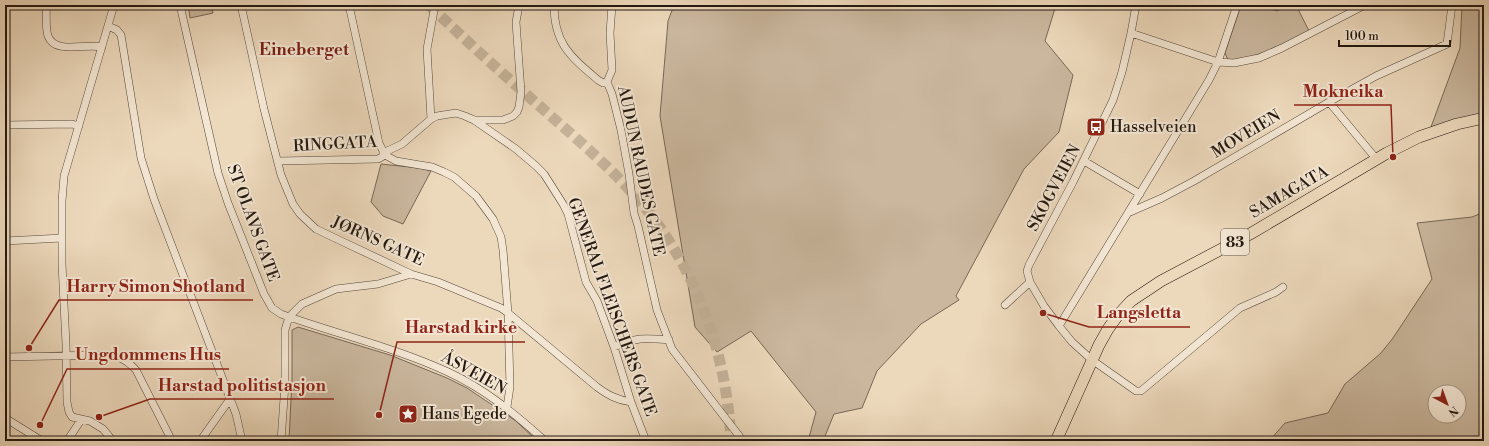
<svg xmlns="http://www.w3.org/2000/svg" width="1489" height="446" font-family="'Libre Bodoni',serif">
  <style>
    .green { fill: #cab79e; stroke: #766857; fill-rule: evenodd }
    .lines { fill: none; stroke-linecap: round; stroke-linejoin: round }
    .highway-tunnel { stroke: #c4b299; stroke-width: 11; stroke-dasharray: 11 5.5; stroke-linecap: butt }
    .minor-casing { stroke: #55483b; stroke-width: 8 }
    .highway-casing { stroke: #231810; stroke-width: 12 }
    .minor { stroke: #f3e6d3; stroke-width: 7 }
    .highway { stroke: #ecd8bb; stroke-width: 11 }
    .labels { text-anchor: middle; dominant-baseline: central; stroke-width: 4; stroke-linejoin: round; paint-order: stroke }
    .shield { fill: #f3e6d3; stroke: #61564a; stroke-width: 1 }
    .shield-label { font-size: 15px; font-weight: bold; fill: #231810 }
    .poi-label { font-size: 16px; fill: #231810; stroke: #f3e6d3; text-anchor: start }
    .street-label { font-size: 16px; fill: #231810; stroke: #f3e6d3 }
    .neighbourhood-label { font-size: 17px; font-weight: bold; fill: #7a1f14; stroke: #f3e6d3 }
    .leader { fill: none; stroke: #8f2418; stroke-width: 1.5 }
    .callout-dot { fill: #8f2418; stroke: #f3e6d3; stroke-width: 1.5 }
    .callout-label { font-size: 17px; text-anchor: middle; font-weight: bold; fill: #8f2418; stroke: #f3e6d3; stroke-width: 4; stroke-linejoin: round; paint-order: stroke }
  </style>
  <rect width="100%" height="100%" fill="#ecd8bb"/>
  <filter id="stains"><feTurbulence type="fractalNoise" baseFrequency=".005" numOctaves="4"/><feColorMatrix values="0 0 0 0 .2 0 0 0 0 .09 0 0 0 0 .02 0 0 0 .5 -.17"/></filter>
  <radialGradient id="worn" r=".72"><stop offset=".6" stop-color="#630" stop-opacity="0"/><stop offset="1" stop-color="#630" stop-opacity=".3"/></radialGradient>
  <path class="green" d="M188,5H211L213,13L190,18Z
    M674,5H1056L1045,41L1073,75L1059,132L1024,169L956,296L959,300L921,324L877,371L862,408L834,414L823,441H808L816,412L751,331L717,352L695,327L660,116L668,21Z
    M1241,5H1259L1277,11L1287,5H1296L1309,31C1282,44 1258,59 1228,60L1225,53Z
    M1462,5H1484V114L1431,127L1460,48Z
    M381,164L419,168L431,171L403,224L383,216L371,202Z
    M1484,212V441H1269L1285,423L1328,413L1345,384L1381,353L1393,338L1432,279L1417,223L1472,217ZM1435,392H1459V416H1435Z
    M298,327L390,355L447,378L467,388L516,421L537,441H289L292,379V330Z"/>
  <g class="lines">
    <path class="highway-tunnel" d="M429,5C466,41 504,75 543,109C580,142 620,175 650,214C701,280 727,359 731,441"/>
    <g class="minor-casing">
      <path id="minor" d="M46,5C47,14 45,27 48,36C55,55 86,43 102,47
        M180,5L218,173L228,203L264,294L272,308L281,314C336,334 394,347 448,372C485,389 515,414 545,441
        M241,5L264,109L281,175L293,204L300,214L316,229L339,240L411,274L438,282L501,308L508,313L597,387C608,395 617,400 631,402
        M349,5L379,143L385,155
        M554,5C554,44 571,57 598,80L603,83L607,82
        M1136,5L1131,33L1122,72L1113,100L1073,182L1029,265L1027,271L1030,282L1044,306L1059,326L1072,342L1092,360L1136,391H1141L1240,308L1276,292L1283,287
        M108,26L117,30L121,35L141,158L154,199L236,414L242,441
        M1131,33L1218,62L1234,63L1259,58L1282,48L1365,5
        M607,82L612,94L621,130L629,174L634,213L638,226L657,310L672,349L743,441
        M607,82L612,70L610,33L612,5
        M1329,102L1373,155L1374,161
        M431,119L427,49L435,5
        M475,120H503L513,116L517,112L519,107L521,92L516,22L519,5
        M5,125L72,124L79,126
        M383,153L402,144L431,119L437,116L456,113L465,116L474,120L516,149L536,166L544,174L563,204L568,214L586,282L597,301L614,347L631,402L646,441
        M278,161L378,159L385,155L396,161L432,167L444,172L454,177L476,196L493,219L501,237L503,250L508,313L510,387L507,407
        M1084,161L1140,194
        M1130,212L1162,198L1194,181L1329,102L1376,76L1447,44L1452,5
        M5,241L62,238
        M1005,305L1030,282
        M1059,326L1209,80L1218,62L1237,5
        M614,347C636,337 645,338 669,340
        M5,357L101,355C117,356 124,357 136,370L172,441
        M5,367L6,365V357
        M5,418L42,441
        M67,441L81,420
        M113,441L103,429L90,421L72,417L69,412L67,402L66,344L62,264V201L64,176L114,5
        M200,441L230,399
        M281,441L285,384V330L289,317L302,304L336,289L378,284L411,274"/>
    </g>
    <g class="highway-casing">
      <path id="highway" d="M1056,441L1099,345L1108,329L1118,315L1131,301L1161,281L1250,234L1387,153L1419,137L1457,124L1484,118"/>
    </g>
    <use href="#minor" class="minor"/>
    <use href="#highway" class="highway"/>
  </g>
  <defs>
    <g id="bus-square" transform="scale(1)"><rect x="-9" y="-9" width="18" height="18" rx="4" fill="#8f2418" stroke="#f3e6d3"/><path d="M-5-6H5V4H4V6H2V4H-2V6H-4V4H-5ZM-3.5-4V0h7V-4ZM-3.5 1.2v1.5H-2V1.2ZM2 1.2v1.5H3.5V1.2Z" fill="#fff"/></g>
    <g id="sight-square" transform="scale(1)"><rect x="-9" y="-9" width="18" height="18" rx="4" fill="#8f2418" stroke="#f3e6d3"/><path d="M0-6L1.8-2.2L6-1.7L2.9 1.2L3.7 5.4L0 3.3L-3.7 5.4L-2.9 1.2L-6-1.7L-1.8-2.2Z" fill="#fff"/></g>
  </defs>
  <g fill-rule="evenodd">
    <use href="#bus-square" x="1096" y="127"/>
    <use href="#sight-square" x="408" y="414"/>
  </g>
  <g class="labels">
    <rect class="shield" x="1221" y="229" width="28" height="26" rx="3"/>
    <g class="shield-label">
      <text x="1235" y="242">83</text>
    </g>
    <g class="poi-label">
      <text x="1110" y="127">Hasselveien</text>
      <text x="422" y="414">Hans Egede</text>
    </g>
    <g class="street-label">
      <text transform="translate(1246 134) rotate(-31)">MOVEIEN</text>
      <text transform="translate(335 144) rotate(-3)">RINGGATA</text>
      <text transform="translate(641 171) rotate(78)">AUDUN RAUDES GATE</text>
      <text transform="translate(1054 188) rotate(-62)">SKOGVEIEN</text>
      <text transform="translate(1289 192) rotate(-30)">SAMAGATA</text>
      <text transform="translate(253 223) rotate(70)">ST OLAVS GATE</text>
      <text transform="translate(378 241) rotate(24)">JØRNS GATE</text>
      <text transform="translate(612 307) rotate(70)">GENERAL FLEISCHERS GATE</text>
      <text transform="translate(474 373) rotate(29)">ÅSVEIEN</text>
    </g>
    <g class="neighbourhood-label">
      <text x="304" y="50">Eineberget</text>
    </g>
  </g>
  <path class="leader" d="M1393 157L1391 105H1294M29 348L59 300H253M1043 313L1089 327H1190M379 415L397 342H525M40 425L67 369H229M99 417L150 399H334"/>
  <g class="callout-dot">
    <circle cx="1393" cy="157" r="4"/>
    <circle cx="29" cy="348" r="4"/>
    <circle cx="1043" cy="313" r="4"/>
    <circle cx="379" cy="415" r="4"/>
    <circle cx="40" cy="425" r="4"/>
    <circle cx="99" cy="417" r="4"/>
  </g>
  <g class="callout-label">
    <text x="1343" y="97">Mokneika</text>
    <text x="156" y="292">Harry Simon Shotland</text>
    <text x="1139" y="318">Langsletta</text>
    <text x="461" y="333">Harstad kirke</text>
    <text x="148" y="360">Ungdommens Hus</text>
    <text x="242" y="391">Harstad politistasjon</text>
  </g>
  <rect width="1489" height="446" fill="none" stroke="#ecd8bb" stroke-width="20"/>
  <rect x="6" y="6" width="1477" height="434" fill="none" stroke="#231810" stroke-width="2"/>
  <rect x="10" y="10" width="1469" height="426" fill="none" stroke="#231810"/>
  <g transform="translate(1447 404) rotate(139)"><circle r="19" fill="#f3e6d3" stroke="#a09485"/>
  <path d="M0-3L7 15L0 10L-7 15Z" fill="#8f2418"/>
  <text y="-6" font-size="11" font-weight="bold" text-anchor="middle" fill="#231810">N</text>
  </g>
  <path d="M1339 40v6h111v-6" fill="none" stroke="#231810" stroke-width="2"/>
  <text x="1345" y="40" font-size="12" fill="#231810" stroke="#f3e6d3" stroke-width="3" paint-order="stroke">100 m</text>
  <rect width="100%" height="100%" filter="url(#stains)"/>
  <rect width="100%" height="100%" fill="url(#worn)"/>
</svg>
